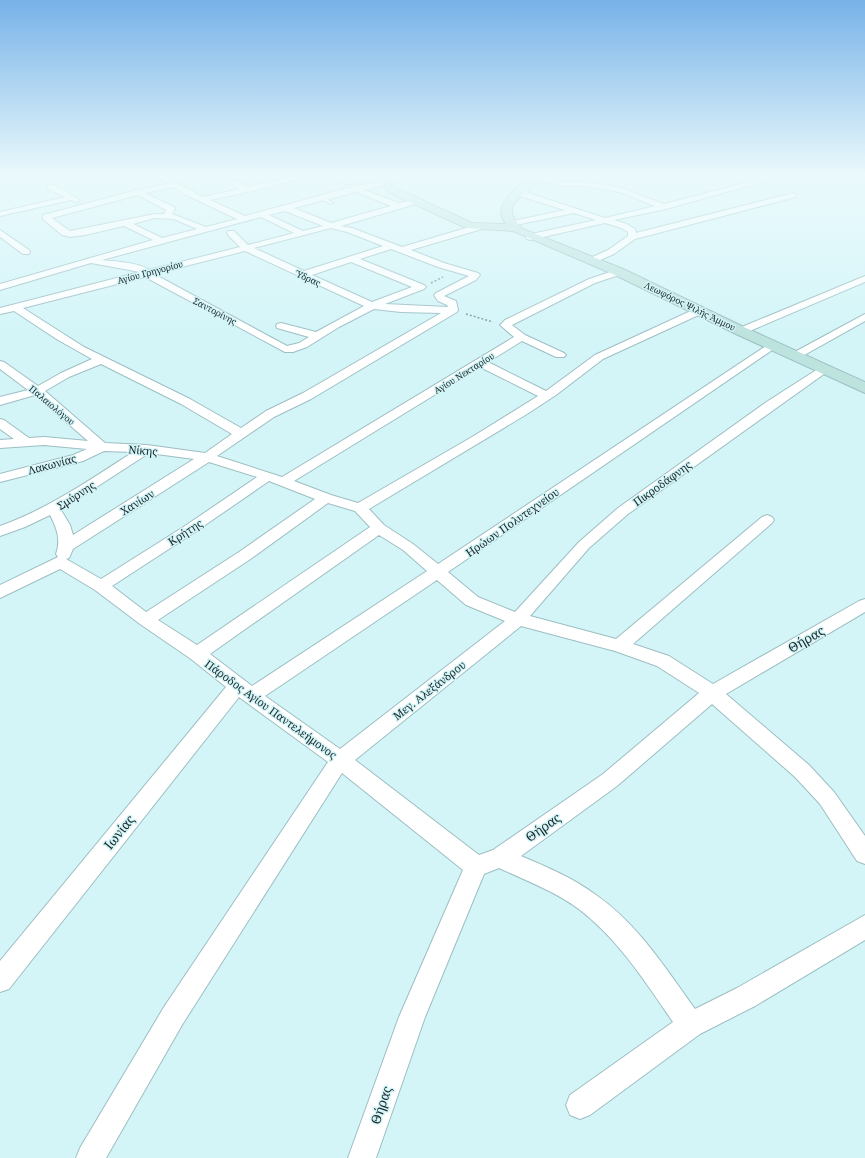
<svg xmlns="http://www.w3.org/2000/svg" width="865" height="1158" font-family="'Noto Serif',serif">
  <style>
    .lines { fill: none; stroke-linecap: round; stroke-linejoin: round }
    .lane-casing { stroke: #9dbec2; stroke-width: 2 }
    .street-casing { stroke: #9dbec2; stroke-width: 2 }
    .secondary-casing { stroke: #9dbec2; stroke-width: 2 }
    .path { stroke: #80999b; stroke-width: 1.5; stroke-dasharray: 2 2; stroke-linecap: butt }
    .lane { fill: #fff; fill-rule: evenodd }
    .street { fill: #fff; fill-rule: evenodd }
    .secondary { fill: #bde3de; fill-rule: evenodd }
    .labels { text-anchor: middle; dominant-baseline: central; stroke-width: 3; stroke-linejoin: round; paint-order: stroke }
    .far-street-label { font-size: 9px; fill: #1b282a; stroke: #d3f5f8 }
    .street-label { font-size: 11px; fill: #1b282a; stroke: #d3f5f8 }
    .near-street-label { font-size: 13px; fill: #1b282a; stroke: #d3f5f8 }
  </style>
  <rect width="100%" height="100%" fill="#d3f5f8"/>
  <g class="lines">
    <g class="lane-casing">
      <path id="lane" d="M320,197H322L334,203L331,204L320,199Z"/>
    </g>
    <g class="street-casing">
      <path id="street" d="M214,175H222L247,187L301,175H314L248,192L210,200L245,216L352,187L388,180V184L364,190L399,203L416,199L420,201L419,203L341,226L352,228L402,247L476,225H482L483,227L482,229L411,250L444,263L478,273L480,275L476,280L444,296L456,301L458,310L457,312L311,399L274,417L217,456L282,477L514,337L500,325L505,320L589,279L619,269L624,272L622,274L595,283L512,325L525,335L564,353L566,355L564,357H556L522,341L488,362L546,391L595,355L695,309L699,308L704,311L703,313L603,359L556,395L527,414L369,509L384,525L413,544L438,564L769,344H777L778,346L448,572L478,597L515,612L579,542L618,508L768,401L821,367H829L831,369L628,514L589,548L530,616L616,639L762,517L767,515L772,517L774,520L772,523L633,644L669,656L713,684L859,601L865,599V612L726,694L809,765L834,792L865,836V864L857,861L820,804L795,777L712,704L617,786L521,856C547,867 573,878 596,895C638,924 666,969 695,1009L737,988L865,915V940L755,1006L700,1034L590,1115L580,1119L570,1115L566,1105L570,1095L673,1022C646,983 619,940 580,910C556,892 527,881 499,868L484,874L425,1017L376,1158H348L399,1017L463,870L342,773L182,1025L106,1158H76L80,1148L164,1007L328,762L239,697L9,989L0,992V961L226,687L191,659L140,624L95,590L60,569L0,598V585L58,557L56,554C61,540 57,528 50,515L25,527L0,536V526C48,509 90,480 133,452L104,451L83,461L0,482V474L73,455L87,449L44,445L0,448V440L14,439L0,429V419L4,420L29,438L44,437L88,441L35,395L0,405V397L28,390L0,369V361L4,362L38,386L61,373L92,359L58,340L14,311L0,314V308L140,272L91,263L0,290V284L153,240L124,226L85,235L70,237L62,235L43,219V215L137,190L169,184L163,180L167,178L203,197L239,189ZM174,187L182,193L237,219L206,227L172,214L175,209L174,207L145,193ZM356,192L391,206L331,223L294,208ZM138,195L166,210L164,214H155L70,231L52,218ZM285,211L323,226L303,231L269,215ZM261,217L294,233L248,245L234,231H228L227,233L228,235L240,247L149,270C142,263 113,261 102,260ZM155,218L174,219L197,229L162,238L133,224ZM331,228L347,232L383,246L304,271L254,248ZM391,249L438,267L469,276L436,293L434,295L438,301L447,305L448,307L385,304L424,289L426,287L424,285L360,259ZM245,251L364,306L316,332L281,323L277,324L276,326L277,328L309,337L299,343L287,346L154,274ZM351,262L412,287L372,302L312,275ZM145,277L285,352H293L307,347L339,327L374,309L401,312L441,313L303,393L266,411L241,428L190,399L84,347L23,308ZM101,364L181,404L232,434L205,453L147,445L105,443L45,391L69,377ZM480,367L538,396L472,437L358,503L331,495L294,481ZM149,453L194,459L73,535L70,525L61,510ZM209,462L257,477L185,526L101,579L66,559L69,558L73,549ZM269,481L315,499L239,552L146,612L112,586L195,532ZM328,503L355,511L370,527L197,645L158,620L249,560ZM379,535L403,550L427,571L252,686L210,654ZM437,580L466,605L505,621L340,749L265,696ZM521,626L615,651L657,666L699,693L603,774L493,850L479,855L355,760Z
        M332,175H341L353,182L349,184H346Z
        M539,175H545L561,182H585L621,188L664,204L769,177L773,179L666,209L614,220L627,224L635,229L636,233L793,193L797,195L796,197L635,239L614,254L591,264L586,261L588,259L608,250L628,236V232L621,228L605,223L530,240L527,239L526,237L527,235L596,220L574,213L511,226H508V222L565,210L516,195V191H522L605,218L655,206L619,192L585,186H560L539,178Z
        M48,185H54L80,200L76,202L71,200L0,216V212L65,197L48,189Z
        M0,230L29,250L30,252L29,254H23L0,237Z
        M865,276V282L745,333H737L736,331L737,329Z
        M865,314V321L799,358L795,359L789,356L791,354Z"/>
    </g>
    <g class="secondary-casing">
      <path id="secondary" d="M374,175H384L398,189L472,223L506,224C502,219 500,213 502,207C507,194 524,180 536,175C540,174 545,175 549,175C537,191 491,200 523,229L623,269L746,328L865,382V393L736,334L615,275L513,231L466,228L390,193Z"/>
    </g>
    <path class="path" d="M431,283L443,277
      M466,314L493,322"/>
    <use href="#lane" class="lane"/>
    <use href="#street" class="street"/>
    <use href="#secondary" class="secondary"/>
  </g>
  <linearGradient id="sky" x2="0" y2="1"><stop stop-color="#77b2e8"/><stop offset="0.52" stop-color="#ebfafc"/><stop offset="1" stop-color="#ebfafc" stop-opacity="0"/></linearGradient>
  <rect width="865" height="337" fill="url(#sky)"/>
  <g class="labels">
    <g class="far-street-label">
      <text transform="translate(150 272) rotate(-15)">Αγίου Γρηγορίου</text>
      <text transform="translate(308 278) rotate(24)">Ύδρας</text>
      <text transform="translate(690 306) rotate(26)">Λεωφόρος Ψιλής Άμμου</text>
      <text transform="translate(215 311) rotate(28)">Σαντορίνης</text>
      <text transform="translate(464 373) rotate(-32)">Αγίου Νεκταρίου</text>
      <text transform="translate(52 405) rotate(40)">Παλαιολόγου</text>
    </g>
    <g class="street-label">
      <text transform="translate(143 450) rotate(5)">Νίκης</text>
      <text transform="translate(52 464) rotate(-15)">Λακωνίας</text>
      <text transform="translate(662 483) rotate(-36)">Πικροδάφνης</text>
      <text transform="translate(76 495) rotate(-33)">Σμύρνης</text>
      <text transform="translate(137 502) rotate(-32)">Χανίων</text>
      <text transform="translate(512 522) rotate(-35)">Ηρώων Πολυτεχνείου</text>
      <text transform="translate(185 532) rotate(-33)">Κρήτης</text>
      <text transform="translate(429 690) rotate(-38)">Μεγ. Αλεξάνδρου</text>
      <text transform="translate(271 709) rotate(36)">Πάροδος Αγίου Παντελεήμονος</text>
    </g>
    <g class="near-street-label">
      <text transform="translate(806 639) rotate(-30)">Θήρας</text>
      <text transform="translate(543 827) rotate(-35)">Θήρας</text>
      <text transform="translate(119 832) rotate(-51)">Ιωνίας</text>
      <text transform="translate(381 1105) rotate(-71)">Θήρας</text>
    </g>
  </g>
</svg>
